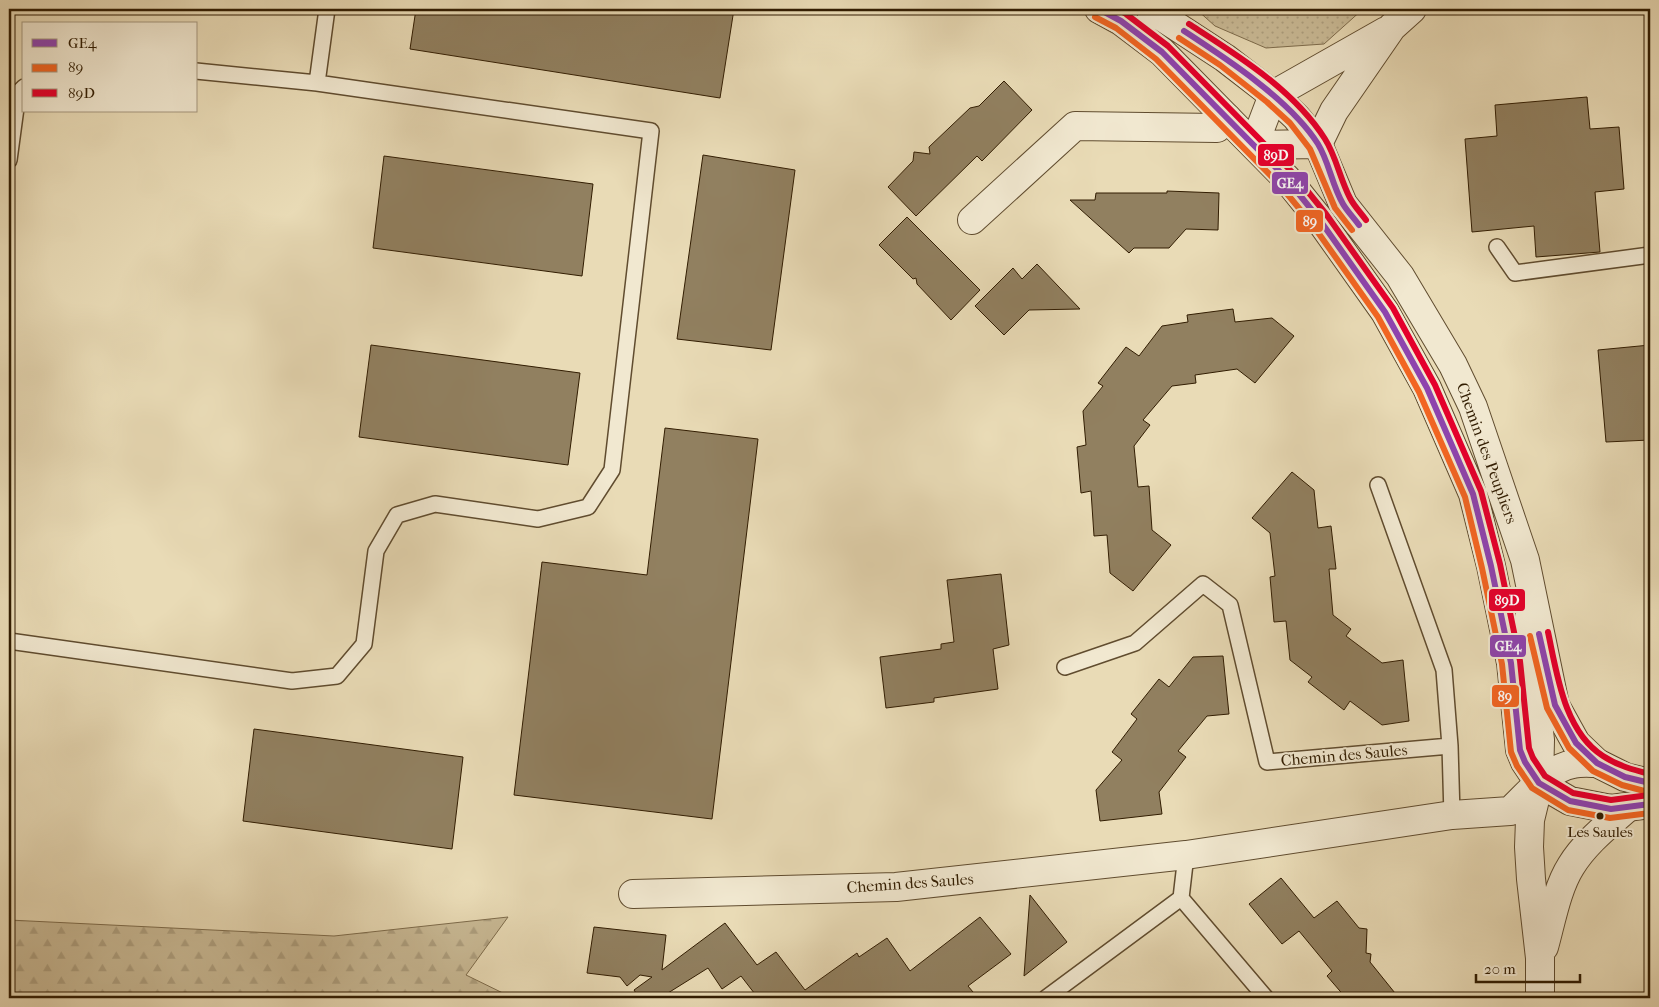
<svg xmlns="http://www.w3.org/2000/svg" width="1659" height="1007" font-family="'IM FELL French Canon',serif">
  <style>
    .forest { fill: url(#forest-firs); stroke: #7e6c4c }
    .park { fill: url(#park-dots); stroke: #7e6c4c }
    .building { fill: #918060; stroke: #321d02 }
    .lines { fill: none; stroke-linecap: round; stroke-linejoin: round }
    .service-casing { stroke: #604c2f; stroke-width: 18 }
    .minor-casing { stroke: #604c2f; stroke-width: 30 }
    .tertiary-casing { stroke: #604c2f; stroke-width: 30 }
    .service { stroke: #f1e8d0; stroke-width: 15 }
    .minor { stroke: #f1e8d0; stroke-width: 28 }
    .tertiary { stroke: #f1e8d0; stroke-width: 28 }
    .bus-1-casing { stroke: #f1e8d0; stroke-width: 10 }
    .bus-2-casing { stroke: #f1e8d0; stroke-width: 10 }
    .bus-3-casing { stroke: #f1e8d0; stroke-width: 10 }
    .bus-1 { stroke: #8e44ad; stroke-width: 6 }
    .bus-2 { stroke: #f26522; stroke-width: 6 }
    .bus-3 { stroke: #e4002b; stroke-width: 6 }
    .bus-dot { fill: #321d02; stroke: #f1e8d0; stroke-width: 2 }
    .labels { text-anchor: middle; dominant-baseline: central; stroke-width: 4; stroke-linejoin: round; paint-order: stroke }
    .bus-label { font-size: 15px; fill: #321d02; stroke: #f1e8d0 }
    .street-label { font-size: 16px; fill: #321d02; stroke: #f1e8d0 }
    .line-badge { stroke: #f1e8d0; stroke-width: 2 }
    .badge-label { font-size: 14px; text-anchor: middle; font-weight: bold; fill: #fff }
  </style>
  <defs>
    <pattern id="forest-firs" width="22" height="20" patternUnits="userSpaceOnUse" patternTransform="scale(1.25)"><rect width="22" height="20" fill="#cabb97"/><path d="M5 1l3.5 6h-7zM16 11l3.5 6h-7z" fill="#aea080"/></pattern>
    <pattern id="park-dots" width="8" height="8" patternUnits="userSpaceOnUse" patternTransform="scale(1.25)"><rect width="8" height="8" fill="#cabb97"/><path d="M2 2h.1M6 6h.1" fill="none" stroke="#aea080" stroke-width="1.8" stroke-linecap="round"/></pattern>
  </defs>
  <rect width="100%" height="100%" fill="#e9dbb6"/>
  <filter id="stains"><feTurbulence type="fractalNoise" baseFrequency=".004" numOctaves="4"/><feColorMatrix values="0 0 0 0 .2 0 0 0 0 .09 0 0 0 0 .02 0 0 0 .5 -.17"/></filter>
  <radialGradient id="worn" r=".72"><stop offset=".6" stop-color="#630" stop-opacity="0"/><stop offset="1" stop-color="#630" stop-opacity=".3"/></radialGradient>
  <path class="forest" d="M508,917L466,975L513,998H9V920L334,936Z"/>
  <path class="park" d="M1196,9H1363L1324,44L1266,48L1215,26Z"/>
  <path class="building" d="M416,9H734L720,98L410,49Z
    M1004,81L1032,110L982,161L977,156L916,216L888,187L913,161L914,152L930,154L929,147L970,108L979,106Z
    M1587,97L1590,129L1619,127L1624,189L1595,192L1600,252L1536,257L1534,226L1472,232L1465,139L1497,136L1495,105Z
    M703,155L795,170L771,350L677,339Z
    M384,156L593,184L582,276L373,248Z
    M1167,191L1219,193L1218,230L1186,229L1169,248H1134L1129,253L1070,200H1095L1096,193H1167Z
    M907,217L980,290L951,320L917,284L916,278L913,279L879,245Z
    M1037,264L1080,309L1029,310L1004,335L975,306L1013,268L1022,279Z
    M1233,309L1235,322L1272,318L1294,336L1255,383L1237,369L1195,375L1196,383L1172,386L1143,420L1150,425L1134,446L1138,487L1149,486L1152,530L1171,545L1133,591L1110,573L1107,535L1094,536L1091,491L1081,493L1077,447L1086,445L1083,411L1103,386L1098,383L1126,347L1139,356L1162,326L1188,322L1187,315Z
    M371,345L580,373L568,465L359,437Z
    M1650,345V440L1606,442L1598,350Z
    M665,428L758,439L712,819L514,795L542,562L647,575Z
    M1292,472L1314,490L1318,528L1331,526L1336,569H1329L1333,615L1351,629L1346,636L1382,663L1403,660L1409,721L1382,725L1350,701L1344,710L1308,682L1312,677L1290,660L1286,621L1274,622L1270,577L1275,576L1270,533L1252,518Z
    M1001,574L1009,645L993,649L998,689L934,698V702L886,708L880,657L941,649V644L954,642L947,580Z
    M1223,656L1229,714L1207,716L1178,751L1186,757L1159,792L1162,814L1100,821L1096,790L1122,760L1112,752L1137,719L1131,714L1159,679L1169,687L1193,657Z
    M254,729L463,757L452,849L243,821Z
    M1281,878L1314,918L1337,901L1359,928L1367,929L1366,953L1371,954L1370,962L1399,998H1346L1327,976L1332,971L1299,931L1282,944L1249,904Z
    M1030,895L1067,942L1024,976Z
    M980,917L1011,954L968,986L978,998H758L741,976L722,989L708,968L660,998H639L634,990L652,977L640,975L627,986L620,977L587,973L594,927L666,935L662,970L725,923L757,965L776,952L805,990L857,953L859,957L887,938L910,971Z"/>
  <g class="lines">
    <g class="service-casing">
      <path id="service" d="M317,83L327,9
        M9,160L18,93L24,87
        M1497,247L1515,273L1650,255
        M1378,485L1444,670L1450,746L1452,815
        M9,641L292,681L337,676L364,644L376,551L397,515L435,504L538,519L588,507L612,470L651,131L317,83L196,71
        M1065,667L1135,643L1203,584L1230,605L1267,762L1450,746
        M1181,898L1266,998
        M1046,998L1181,898L1186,855"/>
    </g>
    <g class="minor-casing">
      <path id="minor" d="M1273,95L1386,31
        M1318,144L1334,111L1392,27L1412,9
        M972,220L1075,126L1217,128L1227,118
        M1530,612L1529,646L1540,740L1539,783L1530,820L1529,847L1531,879L1540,958V998
        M633,894L896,887L1186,855L1452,815L1510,811C1527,795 1549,768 1573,764C1581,762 1590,763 1597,763
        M1544,947C1551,922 1557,888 1571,866C1585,843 1608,825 1628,807"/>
    </g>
    <g class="tertiary-casing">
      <path id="tertiary" d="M1099,9L1121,21L1162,52L1286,178L1319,219L1385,312L1427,388L1473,494L1491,566L1511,663L1520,750L1525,762L1539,783L1570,801L1611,809L1650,804
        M1150,9L1225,58L1273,95L1296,117L1318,144L1343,204L1400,276L1453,365L1473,407L1525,560L1555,705L1576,743L1597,763L1625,777L1650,783
        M1254,145L1318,144
        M1254,145L1273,95"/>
    </g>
    <use href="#service" class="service"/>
    <use href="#minor" class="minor"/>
    <use href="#tertiary" class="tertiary"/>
    <g class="bus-1-casing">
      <path id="bus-1" d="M1099,9L1121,21L1162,52L1286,178L1319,219L1385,312L1427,388L1473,494L1491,566L1511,663L1520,750L1525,762L1539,783L1570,801L1611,809L1650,804
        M1184,31C1227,59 1290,100 1318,144C1329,162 1332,185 1343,204C1347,211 1354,218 1359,225
        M1539,634L1555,705L1576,743L1597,763L1625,777L1650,783"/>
    </g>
    <g class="bus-2-casing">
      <path id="bus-2" d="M1095,17L1116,28L1156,59L1279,184L1312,224L1378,317L1419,392L1465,497L1482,568L1502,664L1511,752L1517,766L1532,788L1568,810L1610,818L1650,813
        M1179,38L1220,65L1267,102L1290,123L1310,149L1335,208L1352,230
        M1530,636L1547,708L1569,748L1593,771L1622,785L1648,792"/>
    </g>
    <g class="bus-3-casing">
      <path id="bus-3" d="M1117,9L1126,14L1168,46L1292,172L1326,214L1393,308L1435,385L1481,491L1500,564L1520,661L1529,748L1533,758L1545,776L1573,793L1611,800L1649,795
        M1189,24C1237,55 1293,89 1325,139C1336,156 1340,179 1350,198C1354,206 1361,213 1366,220
        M1548,632C1557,674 1564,731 1603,756C1618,766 1634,770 1650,774"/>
    </g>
    <use href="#bus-1" class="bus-1"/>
    <use href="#bus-2" class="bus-2"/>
    <use href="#bus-3" class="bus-3"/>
  </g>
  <circle class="bus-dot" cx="1600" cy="816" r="4.5"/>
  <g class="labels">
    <g class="bus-label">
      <text x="1600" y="832">Les Saules</text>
    </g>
    <g class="street-label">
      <text transform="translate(1487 453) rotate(70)">Chemin des Peupliers</text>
      <text transform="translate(1344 755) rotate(-5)">Chemin des Saules</text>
      <text transform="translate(910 883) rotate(-4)">Chemin des Saules</text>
    </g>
  </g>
  <g class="line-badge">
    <rect x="1257" y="143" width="38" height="24" rx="5" fill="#e4002b"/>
    <rect x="1271" y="171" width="38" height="24" rx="5" fill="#8e44ad"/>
    <rect x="1295" y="209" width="29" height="24" rx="5" fill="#f26522"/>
    <rect x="1488" y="588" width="38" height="24" rx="5" fill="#e4002b"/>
    <rect x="1489" y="634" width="38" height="24" rx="5" fill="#8e44ad"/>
    <rect x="1491" y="684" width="29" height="24" rx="5" fill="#f26522"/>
  </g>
  <g class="badge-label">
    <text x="1276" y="160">89D</text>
    <text x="1290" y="188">GE4</text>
    <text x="1310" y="226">89</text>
    <text x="1507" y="605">89D</text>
    <text x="1508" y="651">GE4</text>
    <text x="1505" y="701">89</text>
  </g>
  <rect width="1659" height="1007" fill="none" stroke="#e9dbb6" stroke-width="30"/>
  <rect x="10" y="10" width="1639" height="987" fill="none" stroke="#321d02" stroke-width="2.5"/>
  <rect x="15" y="15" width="1629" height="977" fill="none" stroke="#321d02"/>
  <rect x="22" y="22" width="175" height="90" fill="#f1e8d0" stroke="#a5977e"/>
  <rect x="32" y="39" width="25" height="8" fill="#8e44ad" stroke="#a5977e"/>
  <text x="68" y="48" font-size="15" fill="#321d02">GE4</text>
  <rect x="32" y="64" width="25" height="8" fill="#f26522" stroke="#a5977e"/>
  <text x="68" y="72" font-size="15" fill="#321d02">89</text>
  <rect x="32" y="89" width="25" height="8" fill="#e4002b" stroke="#a5977e"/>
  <text x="68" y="98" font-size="15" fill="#321d02">89D</text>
  <path d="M1476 974v8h104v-8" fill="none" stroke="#321d02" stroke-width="2.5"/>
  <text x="1484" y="974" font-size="15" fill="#321d02" stroke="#f1e8d0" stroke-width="4" paint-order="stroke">20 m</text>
  <rect width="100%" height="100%" filter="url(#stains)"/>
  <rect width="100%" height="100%" fill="url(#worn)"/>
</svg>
